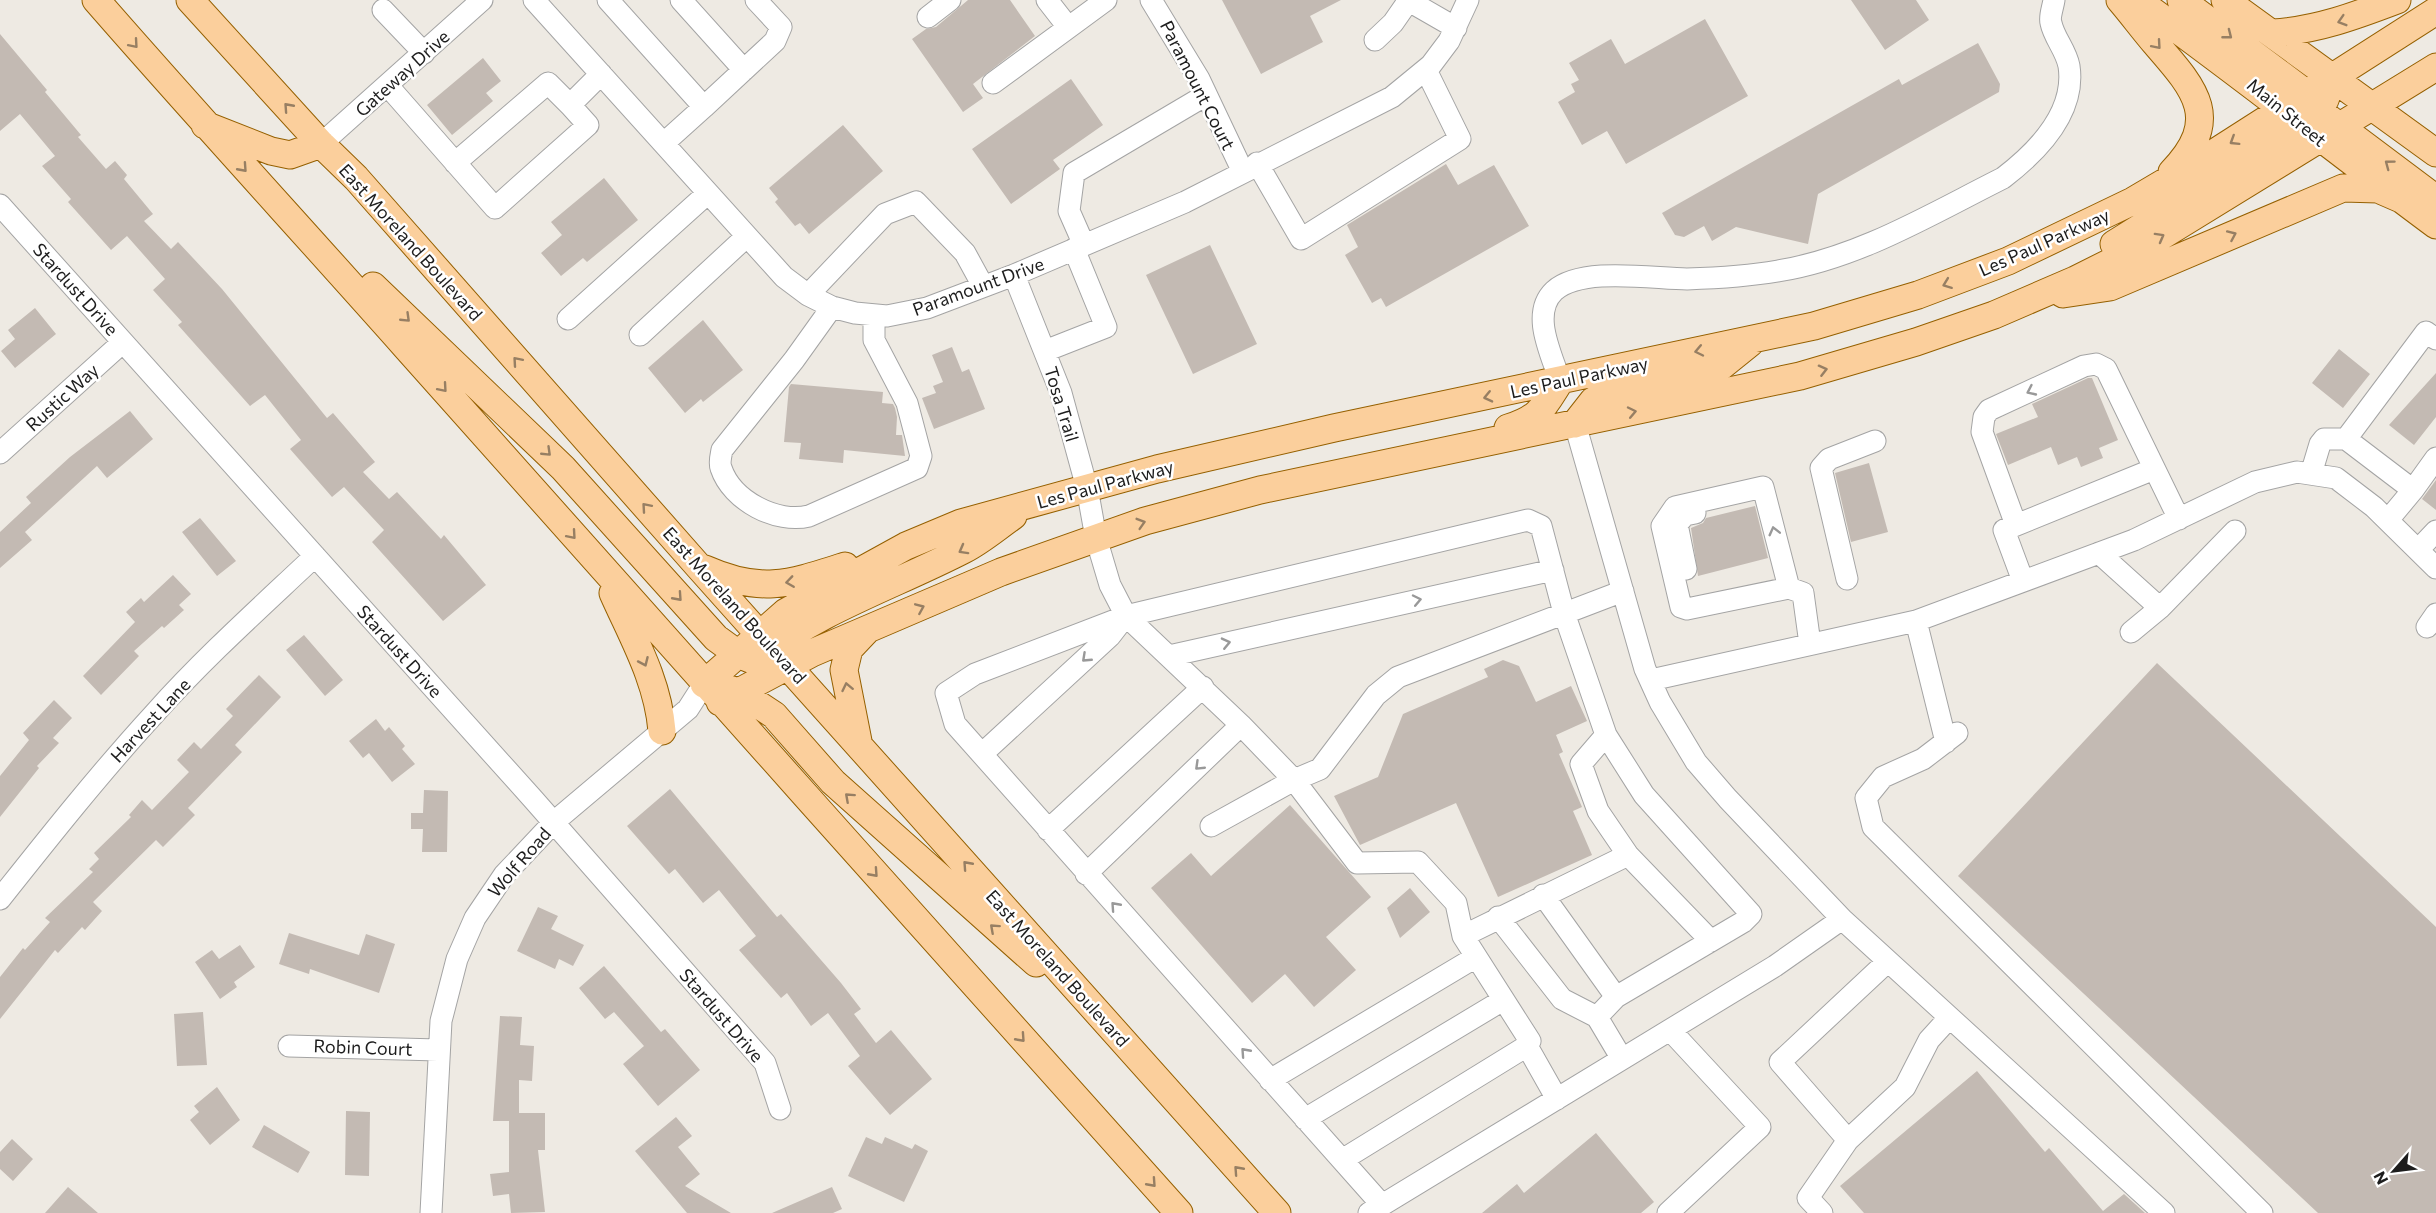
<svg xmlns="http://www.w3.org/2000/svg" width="2436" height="1213" font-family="Commissioner,sans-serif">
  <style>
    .building { fill: #c3bab3 }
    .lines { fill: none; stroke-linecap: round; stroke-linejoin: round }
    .minor-casing { stroke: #a4a4a4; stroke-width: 23 }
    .major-casing { stroke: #956001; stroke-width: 29 }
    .minor { stroke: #fff; stroke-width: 21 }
    .major { stroke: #fbcf9c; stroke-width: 27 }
    .oneway { stroke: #977f63 }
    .oneway2 { stroke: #999 }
    .labels { text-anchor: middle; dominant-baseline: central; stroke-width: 5; stroke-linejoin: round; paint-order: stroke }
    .street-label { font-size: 18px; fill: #1d1d1d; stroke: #fff }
  </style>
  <rect width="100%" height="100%" fill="#eeeae3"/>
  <path class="building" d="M968,0H1010L1035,36L973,84L983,98L963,112L912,39L926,29L936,27Z
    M1222,0H1341L1310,16L1323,42L1261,74Z
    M1851,0H1916L1929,20L1885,50Z
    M1705,19L1748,96L1626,164L1607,131L1582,145L1558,102L1575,92L1571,84L1579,80L1569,63L1611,39L1625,64Z
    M0,34L47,90L45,92L81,135L78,137L106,169L115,161L127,175L124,179L153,214L144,221L171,249L178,242L222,289L327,418L333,413L375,462L363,472L389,499L397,492L441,539L444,535L486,585L443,621L372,542L384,530L344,487L332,497L290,449L301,440L265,395L250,406L178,325L182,322L153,290L165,279L127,236L111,250L68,202L71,199L42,166L55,156L20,114L0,131Z
    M1978,43L2000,84L1999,92L1818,194L1808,244L1736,227L1712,241L1704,226L1684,237L1675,235L1662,213L1899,79L1902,85Z
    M483,58L501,81L486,93L493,101L452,135L427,105Z
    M1071,79L1103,125L1053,160L1060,169L1011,204L972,149Z
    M843,125L883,171L809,234L800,223L795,226L775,202L778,199L769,188Z
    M1446,164L1458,185L1494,165L1529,226L1386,307L1381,298L1372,303L1345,255L1358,247L1347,225Z
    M604,178L638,220L587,262L583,258L561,276L541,253L562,235L551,222Z
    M1210,245L1257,344L1193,374L1146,275Z
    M35,308L56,334L15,368L1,351L15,339L8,330Z
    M703,320L743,370L703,402L701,399L685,413L648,368Z
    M952,347L962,372L969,369L985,409L934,429L922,398L936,393L933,386L943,382L932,355Z
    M2339,349L2370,374L2343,408L2312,383Z
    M2436,373V417L2414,445L2389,425Z
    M2088,378H2092L2118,440L2099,448L2103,458L2081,467L2077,457L2058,465L2051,447L2008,465L1996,434L2038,417L2032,404Z
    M791,384L883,392L882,403L893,404L895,408L897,417L896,435H902L905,456L844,450L843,463L799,459L801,443L784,442L789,387Z
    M130,411L153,439L107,478L97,466L25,532L32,540L0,568V532L31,503L26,497L70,457Z
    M1869,463L1888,532L1851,542L1835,473Z
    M2436,480V510L2422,499Z
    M1755,506L1768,558L1698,576L1691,528L1703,523L1706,518Z
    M200,518L236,561L217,576L182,532Z
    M173,575L191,594L179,605L184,610L164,628L162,626L134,651L139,656L101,695L83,676L135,622L126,612L141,598L144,602Z
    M304,635L343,680L325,696L286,650Z
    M1503,660L1519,666L1536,702L1571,686L1587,721L1556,735L1563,752L1559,754L1582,807L1573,811L1592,855L1498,897L1456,803L1360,845L1334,796L1378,777L1403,714L1488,677L1484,669Z
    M2157,663L2436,927V1213H2318L1958,876Z
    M259,675L281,697L235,745L242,752L188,808L195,815L163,847L156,840L93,902L102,911L85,930L82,927L58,953L55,950L0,1019V977L23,948L25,950L50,922L45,918L93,872L89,869L99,859L94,853L131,817L129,815L142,800L152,810L189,772L177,760L194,742L201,749L233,716L226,709Z
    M54,700L72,718L53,738L59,743L37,766L39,768L0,817V776L29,740L23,733Z
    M376,719L385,731L389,727L405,746L402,749L415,764L392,782L369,753L363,758L349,741Z
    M670,789L777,917L781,914L841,983L861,1009L854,1014L876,1043L891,1030L932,1079L890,1115L848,1066L860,1056L828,1013L811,1026L787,993L781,998L739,950L756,936L719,890L703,903L675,869L669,874L627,826Z
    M424,790L448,791L447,852H422L423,829H411V813H423Z
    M1290,805L1371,897L1326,937L1356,970L1314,1007L1285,974L1252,1003L1151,888L1191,853L1211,876Z
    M1410,888L1430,912L1400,938L1387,908Z
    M538,907L558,916L551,929L584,945L573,966L559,959L555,969L517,951Z
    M289,933L359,955L366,934L395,944L379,993L310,969L309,974L279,964Z
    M240,945L255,967L234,982L237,987L220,999L195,962L212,950L219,959Z
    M604,966L661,1032L665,1029L700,1070L658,1106L623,1064L644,1046L614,1012L605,1019L579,988Z
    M203,1012L207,1065L177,1066L174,1014Z
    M500,1016L522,1017L520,1045L534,1046L532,1081L519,1080V1113H545V1150H538L545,1212L511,1213L509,1194L493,1196L490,1174L509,1172V1121H493Z
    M1977,1071L2045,1152L2049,1148L2103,1211L2124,1194L2145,1213H1864L1840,1186Z
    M217,1087L240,1120L210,1145L190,1120L199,1112L194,1106Z
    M346,1111L370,1112L369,1176L345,1175Z
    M676,1117L692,1136L678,1147L700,1174L685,1186L731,1213H687L635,1151Z
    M264,1125L310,1152L298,1173L252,1147Z
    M1596,1133L1654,1202L1641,1213H1482L1517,1184L1524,1193Z
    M866,1137L882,1144L885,1137L912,1149L915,1144L928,1151L904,1202L848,1176Z
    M12,1139L33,1159L13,1181L0,1169V1152Z
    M68,1187L98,1213H45Z
    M832,1187L842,1209L833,1213H772Z"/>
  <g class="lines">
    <g class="minor-casing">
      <path id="minor" d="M534,0L784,277L808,295L832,307L855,313L887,316L927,308L1014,275L1185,202L1392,97L1431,65L1449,41L1468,0
        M608,0L704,107L775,41L781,27L756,0
        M681,0L744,70
        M1047,0L1068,27
        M1151,0L1199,79L1243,172
        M1409,1L1456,28
        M383,10L424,53
        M928,17L950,0
        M1375,40L1393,23L1409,0
        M993,83L1106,0
        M388,86L495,208L588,125L570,105L601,74
        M664,143L704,107
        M321,144L482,0
        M455,163L548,83L570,105
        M1257,163L1301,239L1460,139L1426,70
        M0,205L533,799L765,1063L780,1109
        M1084,245L1069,211L1074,173L1206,95
        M1014,275L1061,393L1087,488L1096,538L1110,585L1126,616L1241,725L1294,780L1320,769L1376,695L1398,677L1623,591
        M808,295L885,214L916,202L965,253L983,286
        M832,307L794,360L722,450C721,455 719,463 721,468C732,501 777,524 809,516L917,468L921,456L907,403L874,340V315
        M568,319L708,193
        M640,335L746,237
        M1045,351L1106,327L1074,249
        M1560,381C1552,355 1530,314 1554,291C1582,266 1654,279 1687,279C1717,278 1749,276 1778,271C1859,258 1931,214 2003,178C2037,152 2076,112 2069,66C2066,50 2054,38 2051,23C2049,17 2053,7 2054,0
        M1575,424L1645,669L1660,702L1696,762L1728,799L1842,919L2164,1213
        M0,453L123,342
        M2311,474L2320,444L2324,439H2346
        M2413,490L2436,458
        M2388,520L2413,490L2346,439L2426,332L2436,339
        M2016,525L1982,432L1984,417L1989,410L2084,366L2096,364L2106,369L2179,519
        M2418,550L2436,531
        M2099,553L2160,608
        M1686,569L1677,524L1685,515L1695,513
        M1847,579L1821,468L1829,459L1875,441
        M2023,581L2004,530L2154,469
        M1789,588L1763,487L1675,507L1662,526L1681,607L1687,609L1789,588L1803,593L1810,644
        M1916,621L2134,540L2255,482L2297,472L2336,478L2374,507L2436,568
        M2427,627L2436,614
        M2131,632L2160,608L2235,531
        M1169,656L1553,570
        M1651,680L1916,621L1946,742
        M1957,733L1923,759L1883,777L1866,798L1873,827L2262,1213
        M983,753L1110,636L1124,618
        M1211,826L1294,780L1357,863L1418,862L1456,903L1463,936L1530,1041L1527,1046L1342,1160
        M1048,830L1203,687
        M1628,855L1711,941
        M1086,874L1241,725
        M1543,895L1616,997
        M0,899C50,836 100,773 155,713C205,657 261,607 315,556
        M1498,917L1562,999L1597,1017
        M1463,936L1628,855L1598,811L1581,764L1606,735
        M1887,962L1780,1062L1848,1140L1905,1087L1929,1040L1949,1018
        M289,1046L438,1050
        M1527,1046L1557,1099
        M1270,1080L1476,957
        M1305,1119L1503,1000
        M1382,1205L955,724L946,693L975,674L1126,616L1528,520L1541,526L1564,613L1606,735L1644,795L1751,914L1743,922L1616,997L1597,1017L1622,1059
        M431,1213L441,1021L457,959L475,918L504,875L554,822L688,709L704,684
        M1369,1213L1775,966L1842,919
        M1668,1213L1760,1127L1670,1030
        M1822,1213L1808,1198L1848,1140"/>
    </g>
    <g class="major-casing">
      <path id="major" d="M96,0C198,117 303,231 406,347C664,636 920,925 1179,1213
        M190,0L321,144L356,178L699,567L1277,1213
        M2120,0C2132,14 2143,29 2155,43C2195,89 2223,119 2172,172
        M2137,0C2239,73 2336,151 2436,225
        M2181,0L2307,94L2322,99
        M2225,0L2436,153
        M2273,33C2317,30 2355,16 2397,0
        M2327,117L2436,199
        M205,125L271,151L290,155L321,144
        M2114,244L2305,125C2322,110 2327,100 2331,78
        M373,286L563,468L716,638L738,654L755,661
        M2063,294L2110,287L2343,188L2378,189L2401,199
        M1575,424L1593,401L1608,393L1719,368L1750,343
        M1508,428C1540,418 1543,408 1560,381
        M705,569C761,594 789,584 845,566
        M613,593C633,638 658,681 662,731
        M759,657C819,610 895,585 963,550C981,541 997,527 1013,516
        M704,684L786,612L906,546L961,523L1157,469L1334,428L1814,326L1918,295L2008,261L2133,201L2211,155L2436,11
        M725,688L739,692L774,715L833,782L1036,963
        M720,702L812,653L1001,572L1145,521L1260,490L1800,376L1916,342L1994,315L2075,280L2155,240L2436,67
        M858,741L844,670L849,649L866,631"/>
    </g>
    <use href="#minor" class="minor"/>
    <use href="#major" class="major"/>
  </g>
  <defs><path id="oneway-chevron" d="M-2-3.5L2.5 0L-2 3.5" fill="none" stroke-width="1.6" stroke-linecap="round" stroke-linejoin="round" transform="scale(1.5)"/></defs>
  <g class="oneway">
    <use href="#oneway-chevron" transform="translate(2342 21) rotate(163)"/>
    <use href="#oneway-chevron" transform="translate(2228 35) rotate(38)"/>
    <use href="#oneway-chevron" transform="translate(134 44) rotate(49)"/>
    <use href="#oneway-chevron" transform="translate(2157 45) rotate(49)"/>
    <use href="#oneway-chevron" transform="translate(288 107) rotate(-132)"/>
    <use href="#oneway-chevron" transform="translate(2234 141) rotate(148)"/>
    <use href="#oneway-chevron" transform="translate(2389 164) rotate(-143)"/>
    <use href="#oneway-chevron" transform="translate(243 168) rotate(48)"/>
    <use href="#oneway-chevron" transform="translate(2232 235) rotate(-24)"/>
    <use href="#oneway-chevron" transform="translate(2160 237) rotate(-29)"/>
    <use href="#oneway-chevron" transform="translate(1947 284) rotate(159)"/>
    <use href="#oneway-chevron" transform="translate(406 318) rotate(44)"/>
    <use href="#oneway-chevron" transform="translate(1699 351) rotate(168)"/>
    <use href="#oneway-chevron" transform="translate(517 361) rotate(-131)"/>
    <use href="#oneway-chevron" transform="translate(1823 370) rotate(-14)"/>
    <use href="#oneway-chevron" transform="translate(443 388) rotate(49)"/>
    <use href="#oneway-chevron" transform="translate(1488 397) rotate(167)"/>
    <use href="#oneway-chevron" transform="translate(1632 412) rotate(-12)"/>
    <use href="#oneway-chevron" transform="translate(547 452) rotate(44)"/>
    <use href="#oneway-chevron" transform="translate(646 507) rotate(-131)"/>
    <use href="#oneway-chevron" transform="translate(1141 523) rotate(-17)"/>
    <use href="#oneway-chevron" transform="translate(572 535) rotate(49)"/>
    <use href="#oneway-chevron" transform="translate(963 550) rotate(151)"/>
    <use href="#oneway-chevron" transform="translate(790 582) rotate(172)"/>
    <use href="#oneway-chevron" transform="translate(678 597) rotate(48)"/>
    <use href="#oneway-chevron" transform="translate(920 608) rotate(-23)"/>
    <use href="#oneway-chevron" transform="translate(644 662) rotate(66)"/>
    <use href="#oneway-chevron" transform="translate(847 687) rotate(-102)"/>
    <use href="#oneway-chevron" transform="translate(849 797) rotate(-138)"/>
    <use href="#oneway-chevron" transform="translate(967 865) rotate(-132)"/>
    <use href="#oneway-chevron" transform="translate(874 873) rotate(48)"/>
    <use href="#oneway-chevron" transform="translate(994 928) rotate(-138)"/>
    <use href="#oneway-chevron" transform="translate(1021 1038) rotate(48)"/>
    <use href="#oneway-chevron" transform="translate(1238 1170) rotate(-132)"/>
    <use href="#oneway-chevron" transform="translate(1152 1183) rotate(48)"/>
  </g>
  <g class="oneway2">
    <use href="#oneway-chevron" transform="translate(2031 391) rotate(155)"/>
    <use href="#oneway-chevron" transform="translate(1774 531) rotate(-104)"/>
    <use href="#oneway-chevron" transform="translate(1417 600) rotate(-12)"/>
    <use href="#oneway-chevron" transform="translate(1226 643) rotate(-13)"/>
    <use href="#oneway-chevron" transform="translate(1086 658) rotate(137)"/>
    <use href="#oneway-chevron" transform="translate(1199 766) rotate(136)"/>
    <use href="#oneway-chevron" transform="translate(1115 906) rotate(-132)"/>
    <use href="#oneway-chevron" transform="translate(1245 1052) rotate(-132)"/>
  </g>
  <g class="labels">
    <g class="street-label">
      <text transform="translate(402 73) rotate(-42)">Gateway Drive</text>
      <text transform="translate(1198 85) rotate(63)">Paramount Court</text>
      <text transform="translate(2287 112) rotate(39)">Main Street</text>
      <text transform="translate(411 242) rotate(48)">East Moreland Boulevard</text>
      <text transform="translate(2044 242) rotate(-24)">Les Paul Parkway</text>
      <text transform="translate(978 286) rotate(-20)">Paramount Drive</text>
      <text transform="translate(76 289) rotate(48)">Stardust Drive</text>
      <text transform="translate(1579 377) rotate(-12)">Les Paul Parkway</text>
      <text transform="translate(62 397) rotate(-42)">Rustic Way</text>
      <text transform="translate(1062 404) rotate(73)">Tosa Trail</text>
      <text transform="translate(1105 484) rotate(-15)">Les Paul Parkway</text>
      <text transform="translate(735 605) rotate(48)">East Moreland Boulevard</text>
      <text transform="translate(400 651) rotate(48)">Stardust Drive</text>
      <text transform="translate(150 720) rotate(-47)">Harvest Lane</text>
      <text transform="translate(519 862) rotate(-49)">Wolf Road</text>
      <text transform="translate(1058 968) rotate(48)">East Moreland Boulevard</text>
      <text transform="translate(722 1015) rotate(49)">Stardust Drive</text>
      <text transform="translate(363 1047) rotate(2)">Robin Court</text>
    </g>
  </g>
  <g transform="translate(2394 1171) rotate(242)" stroke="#ffffff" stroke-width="4.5" paint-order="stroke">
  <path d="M0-4.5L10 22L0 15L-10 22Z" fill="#1d1d1d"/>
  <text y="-9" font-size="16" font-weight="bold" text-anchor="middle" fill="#1d1d1d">N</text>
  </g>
</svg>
